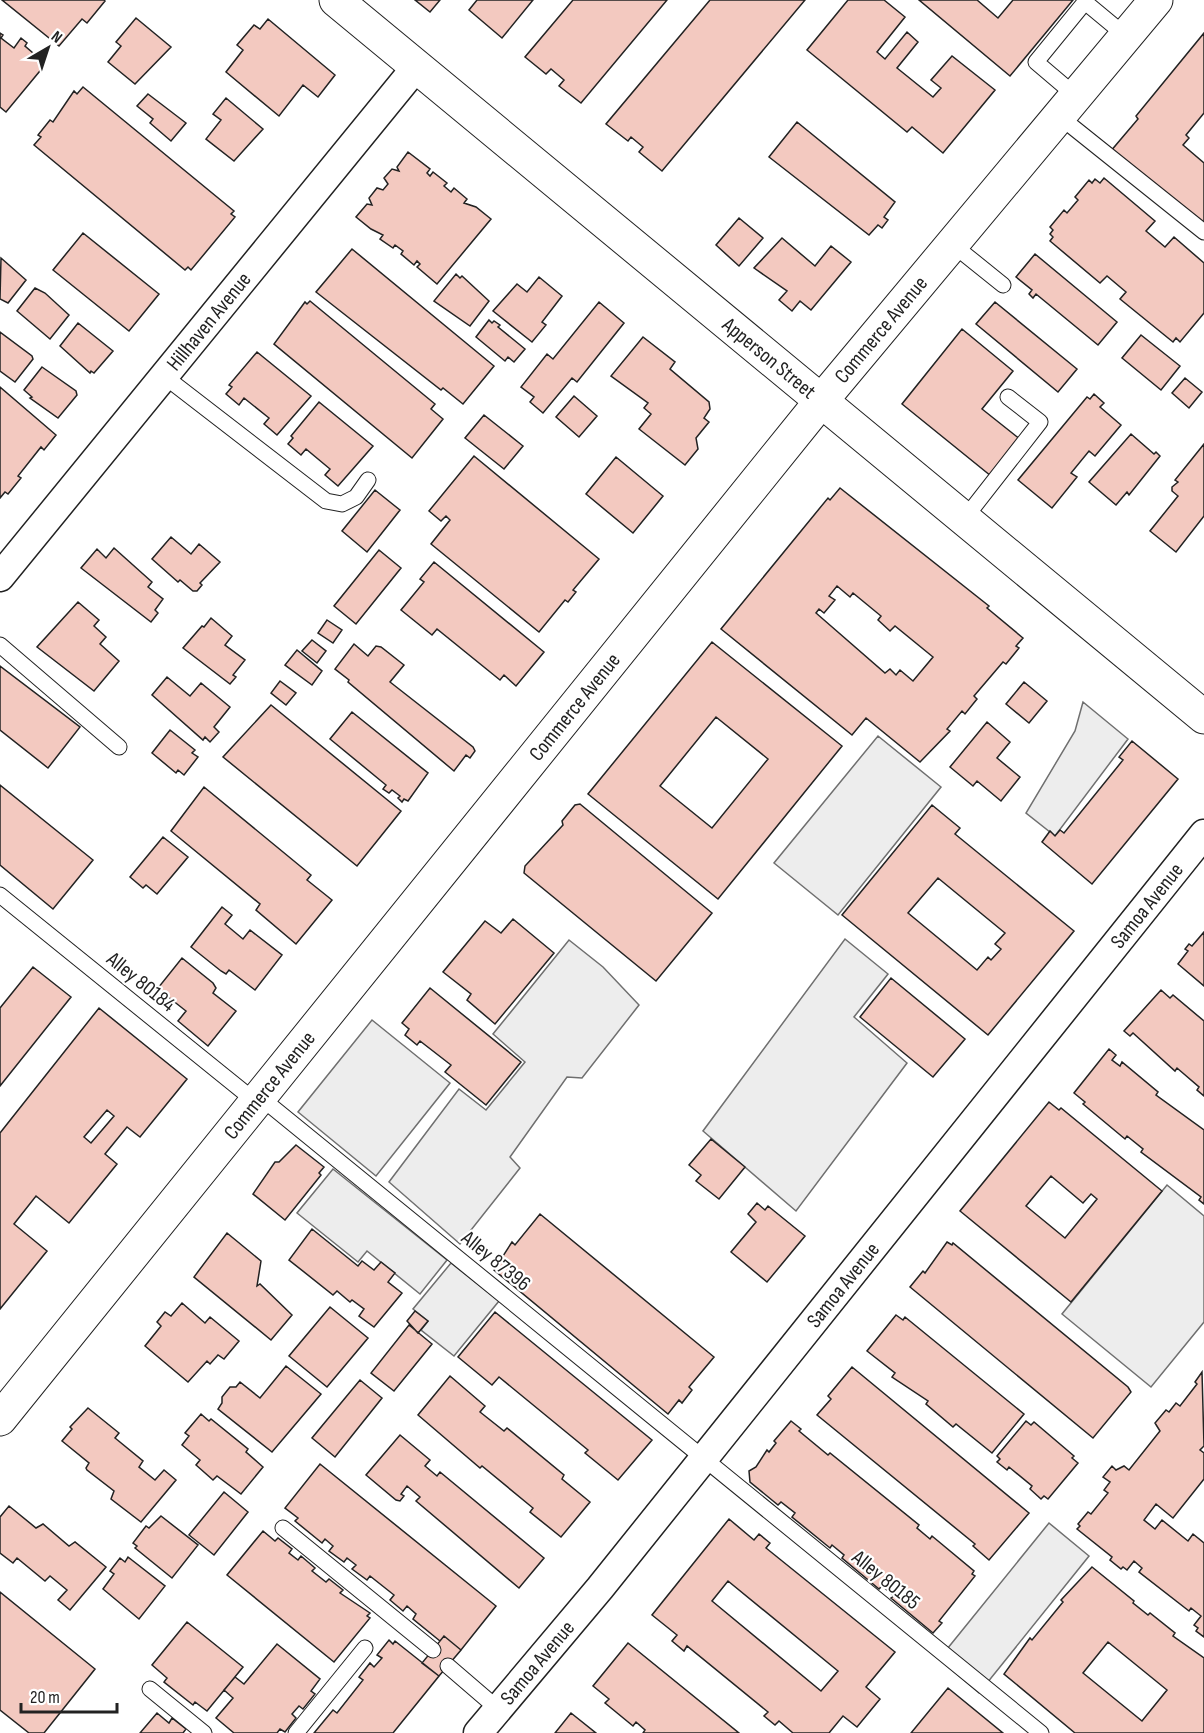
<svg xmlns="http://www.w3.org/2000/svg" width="1204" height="1733" font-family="'Sofia Sans Condensed',sans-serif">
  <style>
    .parking { fill: #ededed; stroke: #6f6f6f; stroke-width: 1.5 }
    .building { fill: #f3c9c0; stroke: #222; stroke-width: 1.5; fill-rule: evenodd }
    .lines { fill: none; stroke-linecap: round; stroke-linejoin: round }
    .service-casing { stroke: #222; stroke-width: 17 }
    .minor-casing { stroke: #222; stroke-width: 31 }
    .tertiary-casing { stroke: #222; stroke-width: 35 }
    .service { stroke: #fff; stroke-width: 15 }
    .minor { stroke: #fff; stroke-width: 28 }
    .tertiary { stroke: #fff; stroke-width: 33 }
    .labels { text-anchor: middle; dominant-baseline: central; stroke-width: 4.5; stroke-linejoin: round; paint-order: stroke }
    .street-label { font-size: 21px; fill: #222; stroke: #fff }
  </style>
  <rect width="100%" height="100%" fill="#fff"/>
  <path class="parking" d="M1083,702L1128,739L1055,836L1026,813L1075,731Z
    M878,736L941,787L838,915L774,863Z
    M845,939L888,974L854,1017L907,1063L796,1211L703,1131Z
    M569,940L603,967L639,1005L582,1078L567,1077L510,1157L520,1168L460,1244L389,1182L459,1089L486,1110L525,1062L493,1034Z
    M372,1020L450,1083L376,1176L298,1112Z
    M333,1169L447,1260L420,1294L367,1251L358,1262L297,1213Z
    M1167,1185L1204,1216V1322L1151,1387L1062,1314Z
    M451,1263L499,1301L454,1356L421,1330L428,1321L413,1309Z
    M1049,1523L1089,1556L979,1693L939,1659Z"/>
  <path class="building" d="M2,0H104L105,1L87,23L82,19L59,46Z
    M415,0H440L430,12Z
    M477,0H533L502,38L469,10Z
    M573,0H667L581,103L559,86L564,80L551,69L546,74L525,57Z
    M710,0H805L662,171L639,152L643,147L631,137L628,141L606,124Z
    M848,0H884L905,17L877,52L885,59L907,32L918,42L897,68L933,97L941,88L931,80L952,56L995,90L943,153L912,127L907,132L807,50Z
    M919,0H977L998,18L1013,0H1073L1010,76Z
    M136,18L171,47L135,84L108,62L121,46L116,42Z
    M268,19L335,75L318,97L303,85L279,116L226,72L243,50L237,45L254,25L260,29Z
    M0,33L3,35L1,38L14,48L21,38L27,43L25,46L33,53L31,55L44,66L6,112L0,107Z
    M1204,33V113L1186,135L1189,138L1183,145L1204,163V229L1110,152L1138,119L1136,116Z
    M83,87L234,211L231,214L235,217L191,270L188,267L185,270L34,145L41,137L38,135L50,120L53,122L74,91L77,94Z
    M148,94L186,123L171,141L150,123L153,119L137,106Z
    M226,98L263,129L234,161L206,139L221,120L213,114Z
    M797,122L895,202L884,217L888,220L882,228L878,225L869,235L769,157Z
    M408,152L430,169L427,173L430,176L433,172L447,183L444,186L451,192L454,188L467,199L464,203L476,207L491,219L437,284L417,267L420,264L417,261L414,265L401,254L403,251L395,245L393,248L380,239L383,235L371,229L356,217L367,204L372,205L369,198L377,188L383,190L388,184L384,178L392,169L399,171L397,167Z
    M1104,178L1155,221L1146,231L1165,247L1174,237L1204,263V313L1180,342L1176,338L1173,342L1120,299L1126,292L1107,276L1100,283L1050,241L1053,237L1050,234L1053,230L1050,227L1064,210L1067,213L1078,200L1075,197L1089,180L1092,183L1095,179L1100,183Z
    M739,218L763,238L739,266L716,245Z
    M83,233L159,294L129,331L53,270Z
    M782,238L815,266L831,246L851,262L811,310L800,301L792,311L779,300L787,291L754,268Z
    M352,249L494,366L463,404L443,388L441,390L316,292Z
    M1035,254L1117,322L1098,345L1036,294L1033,298L1029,294L1032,290L1016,277Z
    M1,258L26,280L8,303L0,299Z
    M456,274L460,278L462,276L489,301L470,326L434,301Z
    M539,277L562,296L542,322L546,325L532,342L493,311L517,284L527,292Z
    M35,288L45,293L69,315L50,339L17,311Z
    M310,301L435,404L431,409L443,419L412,458L274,344L305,302L307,304Z
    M599,302L624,323L577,382L572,378L543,413L530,402L534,397L521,387L547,354L553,359Z
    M995,302L1077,369L1058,392L976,324Z
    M489,320L492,323L494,321L500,325L498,327L525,349L514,362L508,357L505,361L476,337Z
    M78,323L113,351L94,373L91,371L90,373L60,346Z
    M962,329L1013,371L982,409L1021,440L991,476L902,404Z
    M0,332L32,356L33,359L15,382L0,371Z
    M1141,335L1180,366L1161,390L1122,358Z
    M643,337L675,362L670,369L709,402L710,409L704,418L709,422L696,438L698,449L685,465L639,429L651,414L644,408L648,403L611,376Z
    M257,352L311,396L277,435L264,424L269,418L244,398L239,405L226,394L232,387L229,385Z
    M42,367L76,391L77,395L58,418L30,398L32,397L24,390Z
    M1185,378L1202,392L1189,408L1172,393Z
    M0,387L56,435L44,450L41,447L18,476L21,478L8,494L5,492L0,498Z
    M1094,394L1104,403L1100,407L1121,425L1095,456L1089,451L1071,473L1077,477L1052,508L1018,480L1087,397L1090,399Z
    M574,396L597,416L579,437L556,417Z
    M319,402L373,446L338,486L325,475L330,469L306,449L301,455L288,444L293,438L291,436Z
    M484,415L523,446L504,469L465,438Z
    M1131,434L1154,454L1156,452L1160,456L1129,495L1127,492L1116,505L1089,482Z
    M1204,444V516L1176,552L1150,531L1178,496L1172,491V487L1178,482L1175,480Z
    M474,456L599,559L573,590L576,592L568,602L565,600L539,632L431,544L450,520L446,516L441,521L429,511Z
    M616,457L663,496L633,533L586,494Z
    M840,488L989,606L987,608L1023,638L1016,646L1019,648L1006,664L1003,662L974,696L977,699L965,714L962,711L947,729L950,731L920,762L866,718L852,735L721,629L828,498L830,500ZM837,586L850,597L853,593L881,616L878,620L890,631L895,626L933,657L913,681L900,670L896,675L890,669L885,673L816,613L819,609L824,613L835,600L829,596Z
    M375,490L400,510L367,552L342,531Z
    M171,537L191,554L199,544L220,562L200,583L202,585L197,591H193L180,580L178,582L152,559Z
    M114,548L152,582L148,587L163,599L155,610L158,613L151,622L81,568L97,549L106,558Z
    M379,550L401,568L356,624L334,606Z
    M434,562L544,652L516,686L504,675L500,680L437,629L432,635L401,610L424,582L420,579Z
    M78,602L99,620L94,626L106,637L100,644L119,661L94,691L37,647Z
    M211,618L232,636L225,645L245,660L233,675L236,677L230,684L183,648L202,626L204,627Z
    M327,620L342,630L333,643L318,633Z
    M312,640L326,651L317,663L302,651Z
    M712,642L842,746L718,899L588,794ZM716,717L768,759L712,828L660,786Z
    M354,644L368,656L376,646L381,647L404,665L390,682L473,747L475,751L470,758L466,755L454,771L348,682L349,680L335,669Z
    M297,650L322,671L312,685L285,665Z
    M0,666L80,727L48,768L0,730Z
    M167,677L190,696L201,683L230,707L214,727L219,732L210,742L205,737L203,740L152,695Z
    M280,681L296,693L286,705L271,693Z
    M1024,682L1047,701L1029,723L1006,704Z
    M271,705L401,811L357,866L223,757Z
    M352,712L428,773L408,801L404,799L402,802L398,798L400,796L392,790L389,793L383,789L386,785L330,739Z
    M987,722L1010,742L997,758L1020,777L1001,801L977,781L973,786L950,767Z
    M170,730L195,750L192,753L198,757L184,775L178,770L176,773L152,753Z
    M1132,741L1178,779L1092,884L1042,842L1050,831L1055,836L1060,830L1064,833L1123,760L1119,757Z
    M0,785L93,860L53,909L0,865Z
    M204,787L311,875L307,880L332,900L296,944L256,910L260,904L171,831Z
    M580,804L712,913L656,981L524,873L525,866L563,825L562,821L575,805Z
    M932,805L960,828L955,834L1074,931L988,1035L842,915ZM938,878L1005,933L995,944L1001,949L991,960L988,957L977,970L908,913Z
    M163,837L188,857L157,894L146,885L143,888L130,877Z
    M222,907L232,915L225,924L243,939L250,930L282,955L255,990L229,970L226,974L221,971L191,947Z
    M513,919L554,953L495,1024L467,1000L471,994L443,972L485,921L501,933Z
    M1204,932V986L1178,964L1188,951L1185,949L1189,944L1192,946Z
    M182,958L213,983L216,988L213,993L236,1011L208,1046L178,1021L186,1011L167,996L160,1005L150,998Z
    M33,967L71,997L0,1086V1008Z
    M891,978L965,1039L933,1077L860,1017Z
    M430,988L521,1062L486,1105L445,1072L451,1065L420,1041L417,1045L405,1035L409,1029L402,1023Z
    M1161,990L1170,998L1173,995L1204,1021V1096L1197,1090L1199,1087L1177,1068L1175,1071L1133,1033L1130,1036L1124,1031Z
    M99,1008L187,1079L140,1137L127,1127L105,1154L117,1164L69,1223L36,1196L14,1224L47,1251L0,1309V1133ZM107,1110L114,1116L91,1143L84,1137Z
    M1109,1049L1116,1055L1112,1060L1120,1066L1122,1062L1158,1092L1156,1095L1204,1130V1204L1199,1200L1201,1197L1141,1152L1143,1149L1127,1136L1125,1139L1083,1104L1085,1102L1074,1093Z
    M1049,1102L1059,1110L1061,1108L1162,1191L1071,1302L960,1211ZM1051,1176L1083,1203L1091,1194L1097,1199L1065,1238L1026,1206Z
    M711,1139L745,1167L719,1199L696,1181L701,1175L689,1165Z
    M296,1145L324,1167L319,1173L321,1175L285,1220L253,1194L275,1162H279Z
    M757,1203L765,1210L768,1206L805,1236L767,1282L731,1252L756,1222L748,1214Z
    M540,1214L714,1357L689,1387L692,1390L682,1403L679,1400L668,1414L494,1270L512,1242L515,1245Z
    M312,1229L358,1266L362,1261L374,1270L381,1262L395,1273L388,1282L402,1293L374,1327L359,1316L364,1309L352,1300L350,1302L337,1291L333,1295L289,1260Z
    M227,1233L261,1261L257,1286L260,1284L292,1315L271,1340L194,1277Z
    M947,1242L952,1245L953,1243L1128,1387L1131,1392L1093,1438L910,1287L923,1271L925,1273Z
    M182,1303L205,1323L210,1317L239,1341L224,1359L218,1355L210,1364L207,1361L188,1382L145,1346L161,1326L157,1322L165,1312L171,1316Z
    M330,1307L368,1338L327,1387L289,1356Z
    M415,1311L428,1321L418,1333L407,1321Z
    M495,1312L652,1440L618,1480L585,1453L588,1450L499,1377L492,1385L458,1357Z
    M896,1315L903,1320L905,1317L1024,1414L992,1453L956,1424L953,1427L926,1404L928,1401L892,1377L895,1373L867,1351Z
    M409,1325L432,1344L394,1391L371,1373Z
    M286,1366L321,1394L272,1452L218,1409L222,1403V1397L230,1387H236L240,1382L260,1398Z
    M852,1367L1029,1513L989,1560L973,1546L975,1544L817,1415L831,1399L828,1396Z
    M1202,1372L1204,1446L1200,1450L1204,1453V1479L1173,1518L1156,1504L1144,1520L1155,1529L1162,1520L1188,1541L1193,1534L1204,1543V1637L1196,1631L1198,1628L1194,1625L1201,1616L1191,1608L1189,1611L1139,1572L1142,1568L1134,1561L1127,1570L1123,1567L1121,1569L1110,1560L1112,1557L1077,1529L1080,1526L1078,1524L1088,1512L1091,1514L1108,1493L1104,1490L1110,1482L1103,1477L1112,1466L1116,1470L1124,1466L1129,1470L1160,1431L1155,1423L1166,1410L1169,1412L1176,1403L1180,1406L1197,1384L1195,1382Z
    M450,1376L485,1406L480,1412L504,1431L507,1428L564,1475L562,1479L590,1502L561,1537L530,1512L533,1508L482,1466L480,1468L418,1415Z
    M360,1380L382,1398L335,1457L312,1438Z
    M88,1408L119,1433L115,1438L143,1461L139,1467L155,1480L164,1470L176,1480L141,1522L111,1499L114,1491L87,1470L86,1468L89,1463L62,1441L72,1429L70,1427Z
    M201,1414L209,1421L211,1419L248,1449L246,1452L263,1467L241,1494L217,1476L213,1480L196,1465L200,1460L182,1445L189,1436L185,1433Z
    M791,1421L801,1429L799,1431L828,1455L830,1453L919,1525L917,1528L930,1539L932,1536L974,1571L972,1574L975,1576L939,1621L942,1623L933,1633L891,1598L894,1596L882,1586L879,1589L842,1558L844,1555L832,1545L830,1548L792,1517L795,1513L781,1502L778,1505L750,1482L749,1471L756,1467L767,1450L769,1452L776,1443L774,1441Z
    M1026,1421L1031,1425L1034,1422L1074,1456L1072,1458L1078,1463L1048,1499L1044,1496L1041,1499L1030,1489L1032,1486L1009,1467L1007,1470L997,1462L1000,1459L997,1456Z
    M400,1435L430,1460L425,1466L437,1476L440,1472L544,1558L519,1588L416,1501L420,1497L407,1486L401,1494L404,1496L400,1501L396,1500L366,1475Z
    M320,1464L496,1606L461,1650L444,1636L440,1641L413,1619L416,1614L407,1606L403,1611L390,1600L394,1595L370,1576L367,1580L352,1569L356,1565L347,1558L344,1562L329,1551L333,1546L325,1539L322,1543L295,1521L298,1518L285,1508Z
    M224,1492L248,1512L214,1555L189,1535Z
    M9,1506L36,1528L43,1524L69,1546L75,1542L106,1567L70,1610L58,1600L67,1590L50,1576L45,1581L17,1558L13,1563L0,1553V1517Z
    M161,1516L198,1545L172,1578L135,1548L137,1546L133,1543L146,1526L149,1528Z
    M729,1519L754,1540L759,1534L770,1543L766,1548L895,1652L866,1687L880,1699L857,1727L843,1716L829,1733H793L779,1721L775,1725L764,1716L768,1712L687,1646L684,1651L672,1641L677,1635L652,1615ZM728,1581L838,1671L821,1691L712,1601Z
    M263,1531L275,1541L278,1538L292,1549L289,1553L298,1560L301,1556L315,1568L312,1571L326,1582L329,1579L343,1590L340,1593L370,1613L367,1616L370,1618L334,1662L227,1575Z
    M128,1557L165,1586L139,1619L103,1589L114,1574L110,1571L120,1558L125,1562Z
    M1092,1567L1134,1601L1133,1603L1148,1615L1150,1613L1175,1633L1173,1636L1204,1658V1733H1075L1004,1674L1030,1638L1032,1640L1063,1602L1061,1600ZM1108,1642L1167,1690L1142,1721L1083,1673Z
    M0,1592L95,1669L44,1733H29L0,1710Z
    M187,1622L243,1667L207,1711L195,1702L193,1705L164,1682L167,1678L152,1665Z
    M444,1636L461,1650L439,1676L422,1663Z
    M389,1640L393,1644L395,1641L439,1676L393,1733H314L333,1710L337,1713L363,1680L359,1677L370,1663L374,1667L382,1658L377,1655Z
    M628,1643L739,1733H643L645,1730L636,1722L633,1726L605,1703L609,1699L593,1686Z
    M277,1644L320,1679L311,1691L315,1694L303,1709L299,1706L292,1714L296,1718L285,1732L280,1729L277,1733H234L216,1718L233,1698L224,1690L235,1677L244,1684Z
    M948,1688L1003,1733H911Z
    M157,1713L169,1723L172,1718L186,1729L183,1733H140Z
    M571,1713L596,1733H555Z"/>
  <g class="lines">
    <g class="service-casing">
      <path id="service" d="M1076,96L1036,62L1085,2L1126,36
        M1059,116L1204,232
        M952,244L1003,285
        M164,376L326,501L342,504L356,497L368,480
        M965,518L1040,422L1008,397
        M0,645L119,747
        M0,895L256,1102
        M260,1097L1041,1733
        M283,1528L433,1650
        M448,1666L498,1709
        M150,1689L204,1733
        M296,1733L365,1648"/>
    </g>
    <g class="minor-casing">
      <g id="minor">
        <path id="s1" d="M0,577L417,66"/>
        <path id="s2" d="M478,1733L600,1588L1204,834"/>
      </g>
    </g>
    <g class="tertiary-casing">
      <g id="tertiary">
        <path id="s3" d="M336,0L1204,717"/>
        <path id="s4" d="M0,1419L822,400L1156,0"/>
      </g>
    </g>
    <use href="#service" class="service"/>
    <use href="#minor" class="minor"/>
    <use href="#tertiary" class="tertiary"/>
  </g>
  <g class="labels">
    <g class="street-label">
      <text stroke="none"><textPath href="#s1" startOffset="330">Hillhaven Avenue</textPath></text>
      <text stroke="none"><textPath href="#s4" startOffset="1401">Commerce Avenue</textPath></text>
      <text stroke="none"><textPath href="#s3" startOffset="562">Apperson Street</textPath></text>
      <text stroke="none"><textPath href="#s4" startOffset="915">Commerce Avenue</textPath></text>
      <text stroke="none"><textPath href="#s2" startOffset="1064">Samoa Avenue</textPath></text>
      <text transform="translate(141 982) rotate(39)">Alley 80184</text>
      <text stroke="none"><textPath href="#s4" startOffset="429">Commerce Avenue</textPath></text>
      <text transform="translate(496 1261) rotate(39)">Alley 87396</text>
      <text stroke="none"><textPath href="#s2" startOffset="578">Samoa Avenue</textPath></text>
      <text transform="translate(886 1580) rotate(39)">Alley 80185</text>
      <text stroke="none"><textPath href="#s2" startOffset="92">Samoa Avenue</textPath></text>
    </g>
  </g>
  <g transform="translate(48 48) rotate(39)" stroke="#ffffff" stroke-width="4.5" paint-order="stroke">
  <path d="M0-4.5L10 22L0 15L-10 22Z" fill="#222222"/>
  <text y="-9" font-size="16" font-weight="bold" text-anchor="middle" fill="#222222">N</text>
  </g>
  <path d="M21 1703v9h96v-9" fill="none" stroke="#222222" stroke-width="3"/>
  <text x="30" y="1703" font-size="18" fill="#222222" stroke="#ffffff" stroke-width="4.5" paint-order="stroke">20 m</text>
</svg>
